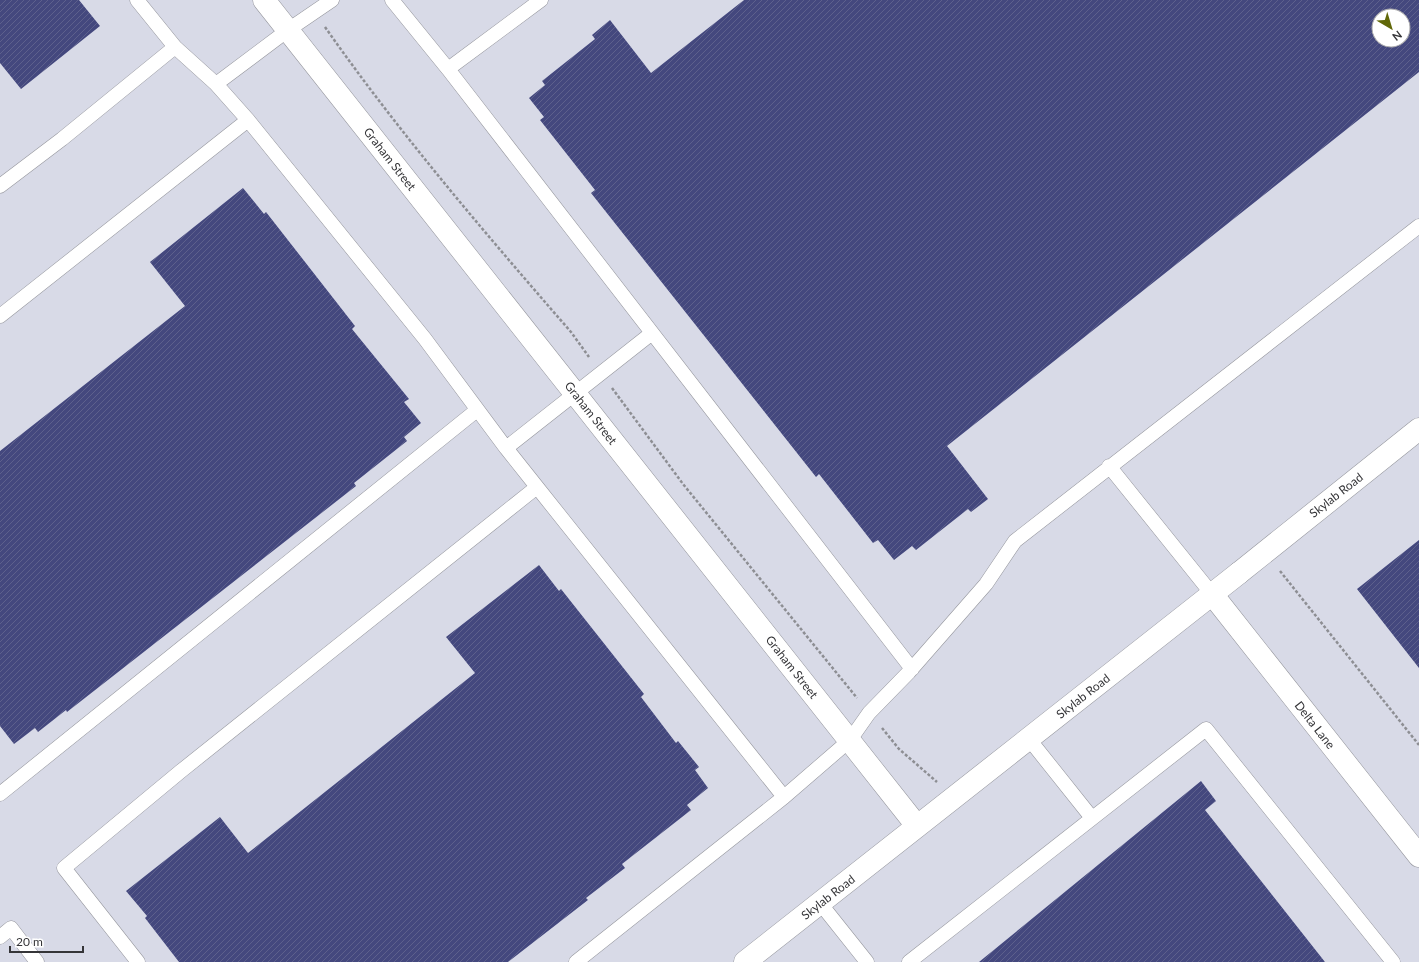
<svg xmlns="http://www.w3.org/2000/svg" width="1419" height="962" font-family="Lato,sans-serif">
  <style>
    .built { fill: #d8dae7; fill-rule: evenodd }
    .building { fill: url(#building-hatch); fill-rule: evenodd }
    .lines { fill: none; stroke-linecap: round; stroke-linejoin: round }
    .lane-casing { stroke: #95969d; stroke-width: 15 }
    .street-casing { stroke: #95969d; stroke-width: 23 }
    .secondary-casing { stroke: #95969d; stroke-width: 23 }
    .path { stroke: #8d8e93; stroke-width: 2.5; stroke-dasharray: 3 2; stroke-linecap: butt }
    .lane { stroke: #fff; stroke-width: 14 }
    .street { stroke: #fff; stroke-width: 22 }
    .secondary { stroke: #fff; stroke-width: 22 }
    .labels { text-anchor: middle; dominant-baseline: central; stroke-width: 4; stroke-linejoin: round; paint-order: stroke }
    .street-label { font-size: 12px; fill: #353538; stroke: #fff }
  </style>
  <defs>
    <pattern id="building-hatch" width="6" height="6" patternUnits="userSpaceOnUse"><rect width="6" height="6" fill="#44487e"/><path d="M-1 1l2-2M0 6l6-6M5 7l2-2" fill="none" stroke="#5d608c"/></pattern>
  </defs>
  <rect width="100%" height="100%" fill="#e5e6ed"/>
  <path class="built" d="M0,0H1419V962H0ZM1379,16H1403V40H1379Z"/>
  <path class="building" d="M0,0H79L100,26L21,89L0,63Z
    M744,0H1419V72L947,446L988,499L971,512L968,509L916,550L912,546L894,560L878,540L873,543L819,474L816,477L591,193L595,190L540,120L544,117L529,98L545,85L542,81L595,39L592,35L610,20L651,73ZM1379,16H1403V40H1379Z
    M243,188L264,214L266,212L355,326L352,329L409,399L404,402L421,423L404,437L407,441L354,483L356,486L67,712L66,710L38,732L35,728L14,744L0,726V451L185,306L150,262Z
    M1419,540V668L1357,589Z
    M539,565L559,591L561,589L644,694L641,697L676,743L678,741L699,767L695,770L708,788L687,805L691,810L622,864L625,868L586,898L588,900L508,962H179L145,918L147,916L126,891L220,817L248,853L475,673L446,637Z
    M1201,781L1216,801L1205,810L1325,962H979Z"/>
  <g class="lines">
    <g class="lane-casing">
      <path id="lane" d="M137,0L175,47L216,84L248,120L425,339L506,448
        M392,0L448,69L912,669
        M448,69L541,0
        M216,84L288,30L332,0
        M0,186L62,139L175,47
        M0,316L248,120
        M1109,466L1212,594
        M537,487L506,448L652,333
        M1029,739L1092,818
        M0,794L477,410
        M820,903L867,962
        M0,937L11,928L37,962
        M138,962L64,868L181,771L537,487L784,797
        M576,962L784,797L850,740L869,713L909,672L986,584L1015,541L1419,226
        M909,962L1206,729L1393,962"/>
    </g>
    <g class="street-casing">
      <path id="street" d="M1239,573L1419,429
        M1212,594L1419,856"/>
    </g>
    <g class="secondary-casing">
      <path id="secondary" d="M264,0L917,826
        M745,962L1239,573"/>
    </g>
    <path class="path" d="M325,27C400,134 485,233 571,332L589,357
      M612,388L683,484L857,698
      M1280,571L1419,745
      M882,728L899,749L937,782"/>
    <use href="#lane" class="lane"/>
    <use href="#street" class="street"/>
    <use href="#secondary" class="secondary"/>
  </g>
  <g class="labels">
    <g class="street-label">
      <text transform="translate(390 159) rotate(52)">Graham Street</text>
      <text transform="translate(591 413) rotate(52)">Graham Street</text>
      <text transform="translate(1336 495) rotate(-38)">Skylab Road</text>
      <text transform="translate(792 667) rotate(52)">Graham Street</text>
      <text transform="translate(1083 696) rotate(-38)">Skylab Road</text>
      <text transform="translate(1315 725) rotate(52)">Delta Lane</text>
      <text transform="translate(828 897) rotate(-38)">Skylab Road</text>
    </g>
  </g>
  <g transform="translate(1391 28) rotate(142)"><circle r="19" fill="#ffffff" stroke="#aeaeaf"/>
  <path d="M0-3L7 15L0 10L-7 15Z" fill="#616808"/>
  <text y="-6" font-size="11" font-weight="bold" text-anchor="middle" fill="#353538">N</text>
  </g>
  <path d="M10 946v6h73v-6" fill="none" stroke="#353538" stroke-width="2"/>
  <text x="16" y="946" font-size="12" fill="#353538" stroke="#ffffff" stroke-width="3" paint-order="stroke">20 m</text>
</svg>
